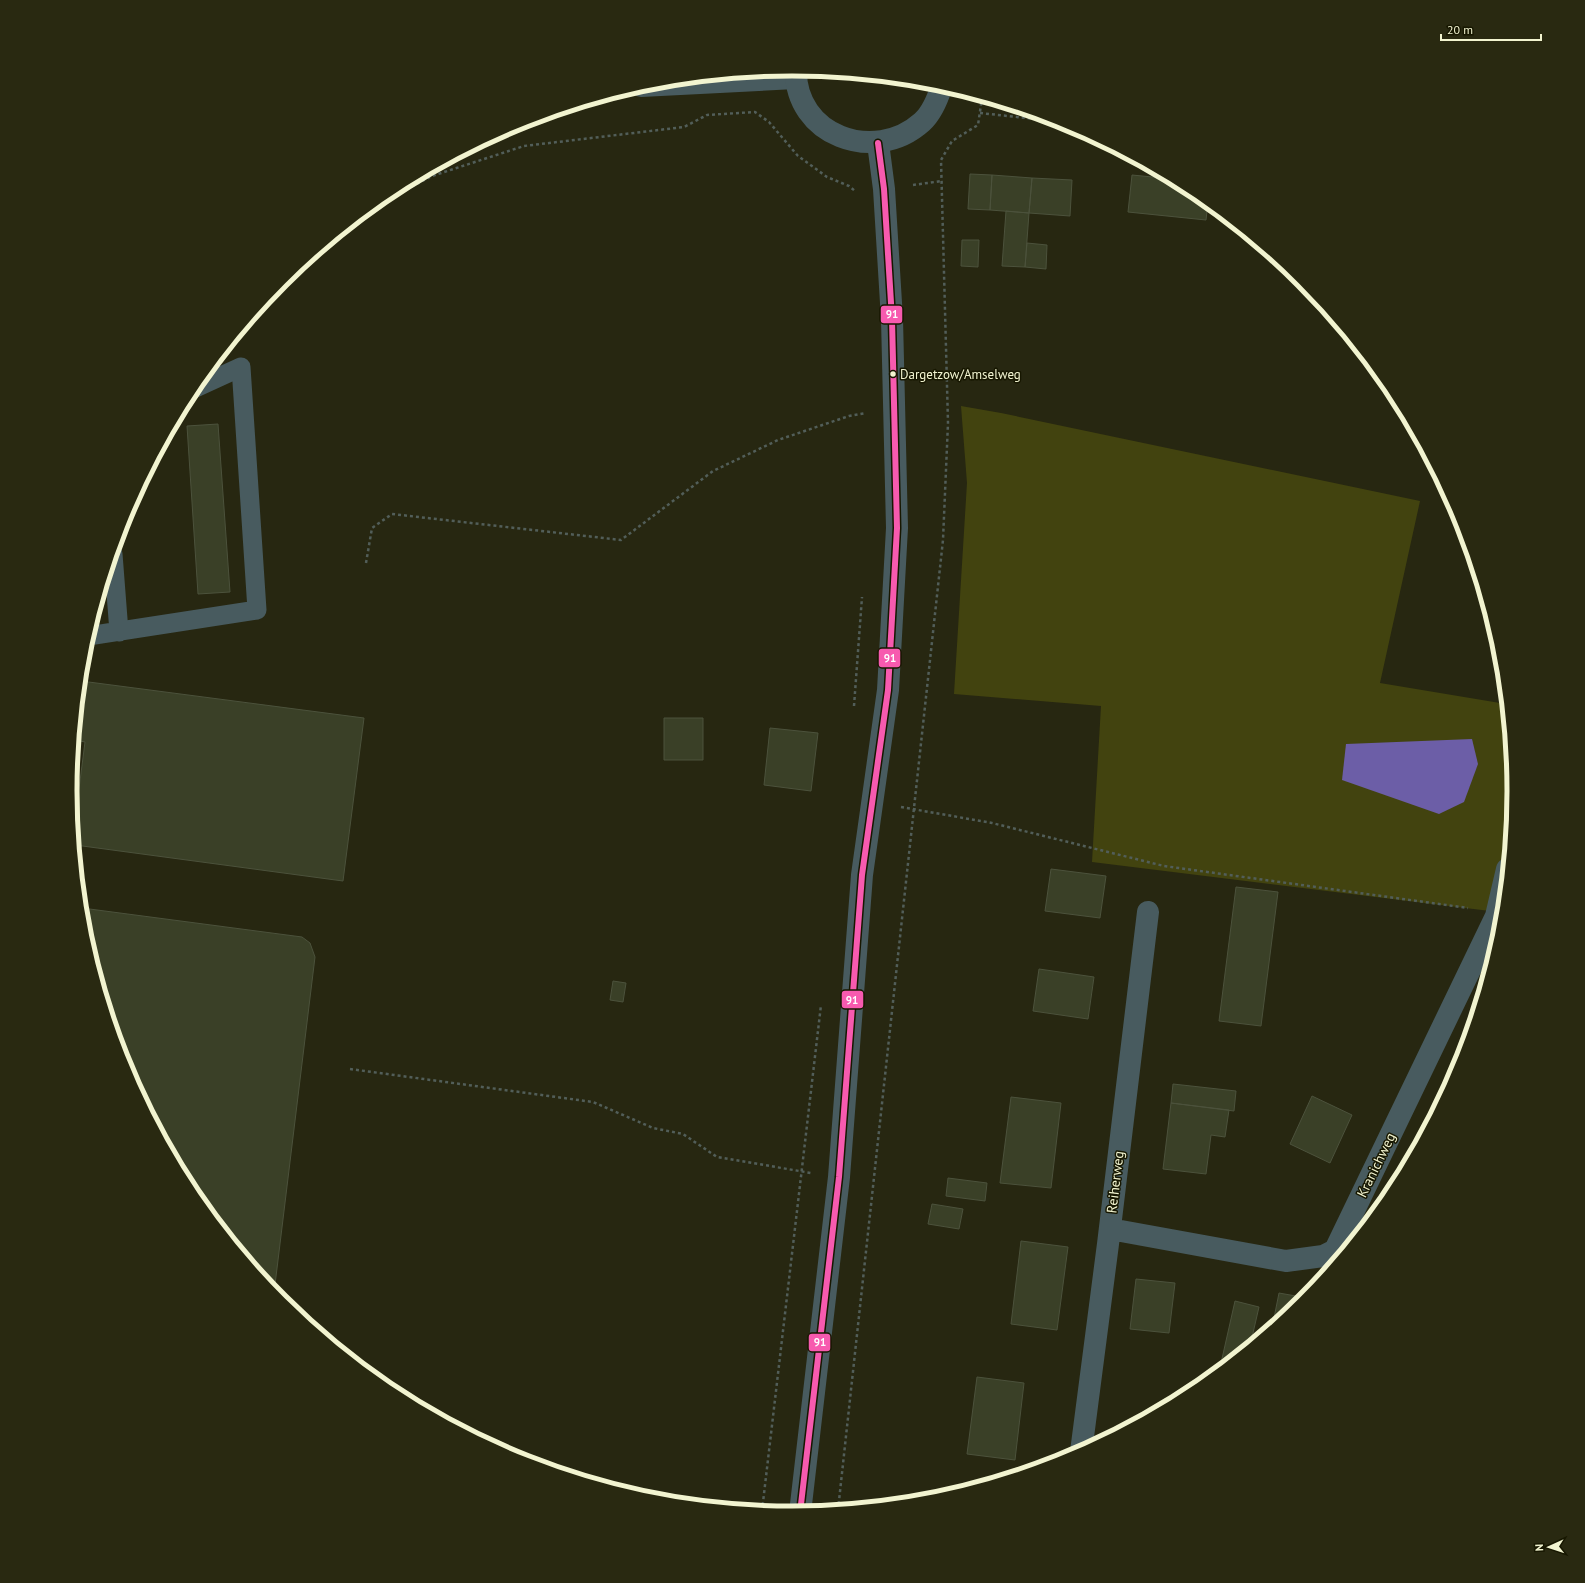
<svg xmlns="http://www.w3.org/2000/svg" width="1585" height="1583" font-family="'PT Sans',sans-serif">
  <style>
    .green { fill: #42430f }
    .water { fill: #6c5ea7 }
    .building { fill: #3a4027; stroke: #4c523c }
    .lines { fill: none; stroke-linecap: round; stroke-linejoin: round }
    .path { stroke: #525e59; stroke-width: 2.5; stroke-dasharray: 3 3; stroke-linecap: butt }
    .service { stroke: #485b5f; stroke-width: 19 }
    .minor { stroke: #485b5f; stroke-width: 22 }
    .tertiary { stroke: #485b5f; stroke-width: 22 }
    .bus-1-casing { stroke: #171700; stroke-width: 9 }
    .bus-1 { stroke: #f75aaf; stroke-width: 6 }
    .bus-dot { fill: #f2f4d0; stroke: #171700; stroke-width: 1.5 }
    .labels { text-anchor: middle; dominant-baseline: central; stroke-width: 3; stroke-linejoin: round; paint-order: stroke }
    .bus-label { font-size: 13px; fill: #f2f4d0; stroke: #171700; text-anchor: start }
    .street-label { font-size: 14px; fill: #f2f4d0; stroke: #171700 }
    .rim { fill: none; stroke: #f2f4d0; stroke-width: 5 }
    .line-badge { stroke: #171700; stroke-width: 1.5 }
    .badge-label { font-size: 11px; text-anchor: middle; font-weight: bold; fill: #fff }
  </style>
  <rect width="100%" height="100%" fill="#272711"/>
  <path class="green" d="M961,406L1001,413L1420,501L1380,683L1506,704L1515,792L1507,869L1498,912L1092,862L1101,706L954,694L967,483Z"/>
  <path class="water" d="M1472,739L1478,764L1464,802L1439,814L1342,780L1346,744Z"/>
  <path class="building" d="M970,174L992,175L990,210L968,209Z
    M992,175L1032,178L1029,213L990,210Z
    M1132,175L1173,179L1194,191L1208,202L1206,220L1128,212Z
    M1032,178L1072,180L1070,216L1029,213Z
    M1006,211L1029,213L1025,267L1002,266Z
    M962,240H979L978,267L961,266Z
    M1027,243L1047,245L1046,269L1025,267Z
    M218,424L230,592L198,594L187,426Z
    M81,681L364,718L343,881L75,845L74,828L85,742L75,740Z
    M664,718H703V760H664Z
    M770,728L818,733L811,791L764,785Z
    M1051,869L1106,876L1100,918L1045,911Z
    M1236,887L1278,892L1261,1026L1219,1021Z
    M82,908L302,937L310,943L315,957L274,1293L192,1193L125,1068L84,932Z
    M1039,969L1094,977L1088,1019L1033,1011Z
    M613,981L626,983L623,1002L610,1000Z
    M1173,1084L1236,1091L1234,1111L1171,1103Z
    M1312,1096L1352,1115L1330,1163L1290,1144Z
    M1011,1097L1061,1103L1051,1188L1000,1183Z
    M1171,1103L1229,1110L1225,1137L1211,1135L1206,1174L1163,1169Z
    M948,1178L987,1183L985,1201L946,1196Z
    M932,1204L963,1209L959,1229L928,1224Z
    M1021,1241L1068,1247L1057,1330L1011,1324Z
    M1136,1279L1175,1283L1169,1333L1130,1329Z
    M1279,1293L1307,1298L1272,1328Z
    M1235,1301L1259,1307L1250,1346L1219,1372Z
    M977,1377L1024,1383L1015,1460L967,1454Z"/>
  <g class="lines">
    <path class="path" d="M980,113L1063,122
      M913,185L942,181
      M369,209L432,176L524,146L684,127L707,115L755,112L769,122L798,156L827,177L849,186L855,191
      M366,563L372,528L392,514L621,540L713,471L778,440L849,416L866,413
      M854,706L862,597
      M901,807L992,823L1164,866L1468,908
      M350,1069L593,1102L653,1128L683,1134L717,1157L811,1173
      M838,1510L943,540L948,423L941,160L952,141L978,125L982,98
      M762,1511L821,1005"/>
    <path class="service" d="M113,554L119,632
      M88,636L257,610L241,367L193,389"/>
    <path class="minor" d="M641,86L795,78
      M1110,1229L1286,1261L1323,1256L1335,1250L1496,916L1507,869
      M1081,1452L1108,1244L1148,912"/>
    <path class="tertiary" d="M796,69C794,135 874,165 922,122C932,113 938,98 942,85
      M800,1513L839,1177L862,875L888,690L897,528L892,319L884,189L878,143"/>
    <g class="bus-1-casing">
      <path id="bus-1" d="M800,1513L839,1177L862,875L888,690L897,528L892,319L884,189L878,143"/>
    </g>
    <use href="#bus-1" class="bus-1"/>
  </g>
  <circle class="bus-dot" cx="893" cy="374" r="3.5"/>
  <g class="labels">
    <g class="bus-label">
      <text x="900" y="374">Dargetzow/Amselweg</text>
    </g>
    <g class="street-label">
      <text transform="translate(1376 1165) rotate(-64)">Kranichweg</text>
      <text transform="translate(1115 1182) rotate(-83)">Reiherweg</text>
    </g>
  </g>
  <path d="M0 0H1585V1583H0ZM77 791a715 715 0 1 1 1430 0a715 715 0 1 1-1430 0Z" fill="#292911" fill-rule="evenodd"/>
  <path class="rim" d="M77 791a715 715 0 1 1 1430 0a715 715 0 1 1-1430 0Z"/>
  <g class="line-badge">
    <rect x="880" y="305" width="23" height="19" rx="4" fill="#f75aaf"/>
    <rect x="878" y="648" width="23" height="20" rx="4" fill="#f75aaf"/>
    <rect x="841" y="990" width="23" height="19" rx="4" fill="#f75aaf"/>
    <rect x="808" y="1333" width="23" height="19" rx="4" fill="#f75aaf"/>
  </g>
  <g class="badge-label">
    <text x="892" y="318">91</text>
    <text x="890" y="662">91</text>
    <text x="852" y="1004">91</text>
    <text x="820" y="1346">91</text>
  </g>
  <g transform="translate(1549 1547) rotate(267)" stroke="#171700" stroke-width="3" paint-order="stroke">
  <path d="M0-3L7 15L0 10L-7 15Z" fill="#f2f4d0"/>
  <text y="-6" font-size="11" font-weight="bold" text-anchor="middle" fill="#f2f4d0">N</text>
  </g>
  <path d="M1441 34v6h100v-6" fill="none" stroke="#f2f4d0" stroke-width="2"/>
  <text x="1447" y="34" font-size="12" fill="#f2f4d0" stroke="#171700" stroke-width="3" paint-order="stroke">20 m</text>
</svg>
